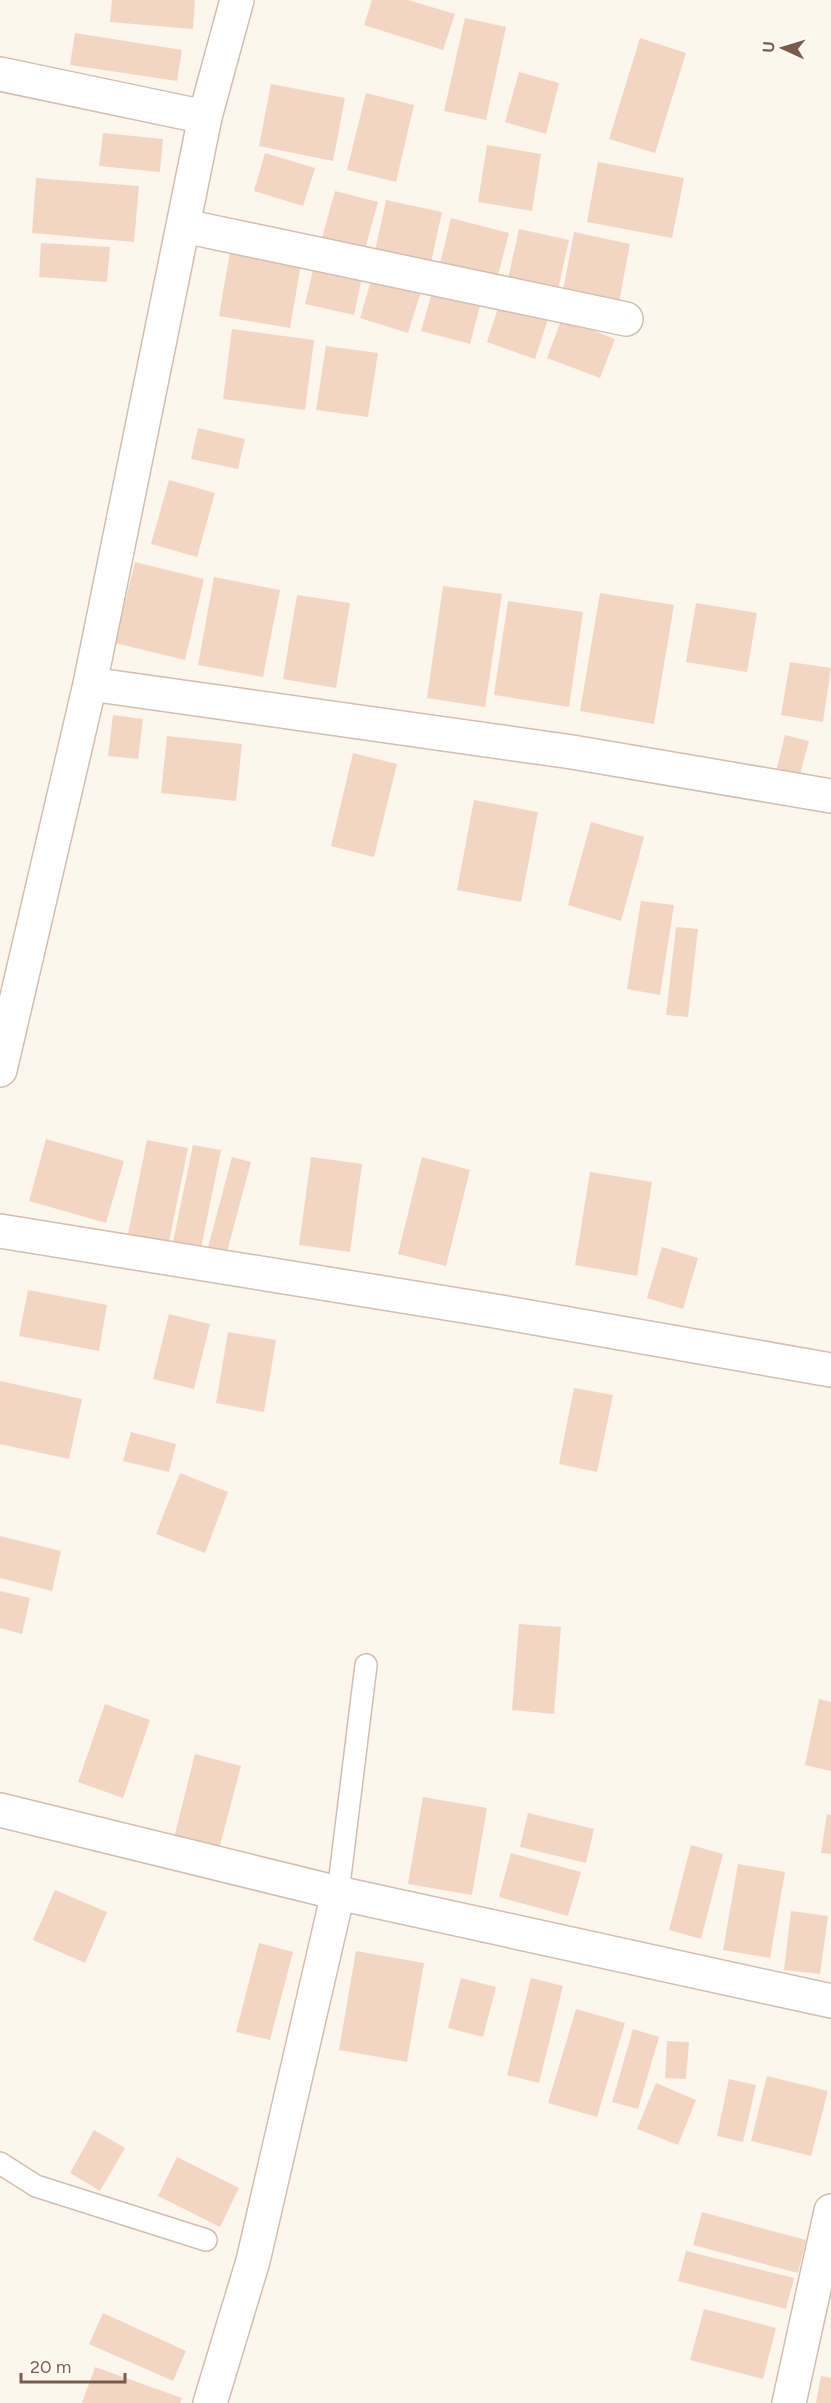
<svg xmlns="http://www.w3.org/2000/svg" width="831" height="2403" viewBox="0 0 831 2403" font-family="Figtree,sans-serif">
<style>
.building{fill:#f3d5c3}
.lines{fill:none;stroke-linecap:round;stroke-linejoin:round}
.service-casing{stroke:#d1beb0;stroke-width:24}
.minor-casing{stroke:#d1beb0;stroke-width:36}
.service{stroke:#fff;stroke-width:21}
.minor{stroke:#fff;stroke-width:33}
</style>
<rect width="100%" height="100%" fill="#fdf6ec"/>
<!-- building -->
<path class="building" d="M112,0h83l-2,29 -83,-7z
M372,0h36l47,14 -12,36 -79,-25z
M465,18l41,9 -20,93 -42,-9z
M75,33l107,17 -5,31 -107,-16z
M640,38l46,15 -31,100 -46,-14z
M519,72l40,11 -13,51 -41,-12z
M271,84l74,14 -12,63 -74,-15z
M366,93l48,12 -18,77 -49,-12z
M103,133l60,6 -3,33 -61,-6z
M487,145l54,9 -9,57 -54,-9z
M265,153l50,15 -12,38 -49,-15z
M598,162l86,16 -12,60 -85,-16z
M36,178l103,8 -5,56 -102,-9z
M335,191l43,11 -14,51 -43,-12z
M386,200l56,12 -12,55 -56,-11z
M451,218l58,15 -13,50 -57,-15z
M519,229l50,11 -13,59 -50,-11z
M574,232l56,12 -11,58 -56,-11z
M41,243l69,4 -3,35 -68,-5z
M230,252l71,12 -11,64 -71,-12z
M315,261l48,11 -9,43 -49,-11z
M372,277l49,15 -13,41 -48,-15z
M432,292l48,14 -10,38 -49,-13z
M500,302l48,17 -13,40 -48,-17z
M562,318l53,21 -15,39 -53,-20z
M232,329l82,11 -9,70 -82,-11z
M326,346l52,7 -10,64 -52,-7z
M198,428l47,11 -7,30 -47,-10z
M169,480l46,13 -18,64 -46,-13z
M135,562l69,17 -19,81 -70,-17z
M214,577l66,13 -17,87 -65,-12z
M443,586l59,8 -17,113 -58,-9z
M600,593l74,12 -20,119 -74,-13z
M297,595l53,8 -14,85 -53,-9z
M508,601l75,11 -14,95 -75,-12z
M696,603l61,10 -10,59 -61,-10z
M790,662l41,6 -8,54 -42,-7z
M113,715l30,4 -5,40 -30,-3z
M785,735l24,6 -12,44 -23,-6z
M167,736l75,8 -6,57 -75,-8z
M353,753l44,11 -23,93 -43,-11z
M474,800l64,12 -17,90 -64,-12z
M591,822l53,15 -23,84 -53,-16z
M641,901l33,4 -14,90 -33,-6z
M676,927l22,2 -10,88 -22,-2z
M46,1139l78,22 -18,62 -77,-22z
M147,1140l41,8 -19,94 -41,-8z
M193,1145l28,5 -21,103 -28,-6z
M232,1157l19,5 -26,97 -19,-4z
M311,1157l51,7 -12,88 -51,-7z
M422,1157l48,13 -24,96 -48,-12z
M590,1172l62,10 -15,94 -62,-11z
M662,1247l36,11 -15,51 -36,-11z
M28,1290l79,15 -8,46 -80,-15z
M169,1314l41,10 -16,65 -41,-10z
M228,1332l48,8 -12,72 -48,-9z
M0,1381l82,18 -13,60 -69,-15z
M574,1388l39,7 -16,77 -38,-8z
M131,1432l45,12 -7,28 -46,-11z
M180,1473l48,19 -23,61 -49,-19z
M0,1536l61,15 -9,40 -52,-13z
M0,1591l30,7 -8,36 -22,-6z
M519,1624l42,3 -7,87 -42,-4z
M819,1699l12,3v69l-26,-6z
M105,1704l45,16 -27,78 -45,-16z
M195,1754l46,12 -22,83 -45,-11z
M423,1797l64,11 -15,87 -64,-11z
M528,1813l66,16 -8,34 -66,-16z
M827,1814l4,1v39l-10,-1z
M691,1845l32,9 -22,85 -32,-9z
M511,1853l70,19 -13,44 -69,-19z
M738,1864l47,8 -15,86 -47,-8z
M55,1890l52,22 -22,51 -52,-23z
M791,1911l37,5 -8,58 -36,-4z
M259,1943l34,9 -23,88 -34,-8z
M356,1951l68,12 -17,99 -68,-12z
M461,1978l35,9 -13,50 -35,-9z
M531,1978l32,8 -24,97 -32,-8z
M576,2009l49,14 -28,94 -49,-14z
M633,2029l26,8 -21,72 -26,-7z
M667,2041l22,1 -3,37 -21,-1z
M767,2076l61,15 -17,65 -60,-15z
M729,2079l27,6 -13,57 -26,-6z
M656,2083l40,17 -18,45 -41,-16z
M94,2130l31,18 -25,43 -30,-18z
M177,2157l62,31 -19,39 -62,-31z
M702,2212l104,28 -8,33 -105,-28z
M686,2251l108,27 -8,31 -108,-28z
M704,2309l72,19 -13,51 -73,-19z
M103,2313l83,38 -13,30 -84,-37z
M95,2367l87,31 -2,5h-98z
M821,2376l10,2v25h-15z"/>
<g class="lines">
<!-- service casing -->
<g class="service-casing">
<path id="service" d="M338,1893l28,-228
M0,2163l36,23 170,54"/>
</g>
<!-- minor casing -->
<g class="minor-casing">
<path id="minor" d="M0,74l205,43
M184,226l442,93
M90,684l482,68 259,44
M0,1070l90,-386 115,-567 32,-117
M0,1231l495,80 336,59
M0,1810l338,83 493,108
M210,2403l43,-142 85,-368
M789,2403l42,-192"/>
</g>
<!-- service -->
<use href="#service" class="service"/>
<!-- minor -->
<use href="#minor" class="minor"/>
</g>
<!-- north arrow -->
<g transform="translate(783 48) rotate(274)" stroke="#fffaf3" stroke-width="4.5" paint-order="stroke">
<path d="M0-4.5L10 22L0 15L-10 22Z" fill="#7a5c4d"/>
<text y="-9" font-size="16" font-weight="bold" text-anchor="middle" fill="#7a5c4d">U</text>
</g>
<!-- scale -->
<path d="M21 2373v9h104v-9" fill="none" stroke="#7a5c4d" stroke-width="3"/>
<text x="30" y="2373" font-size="18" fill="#7a5c4d" stroke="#fffaf3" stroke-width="4.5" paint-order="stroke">20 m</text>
</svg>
